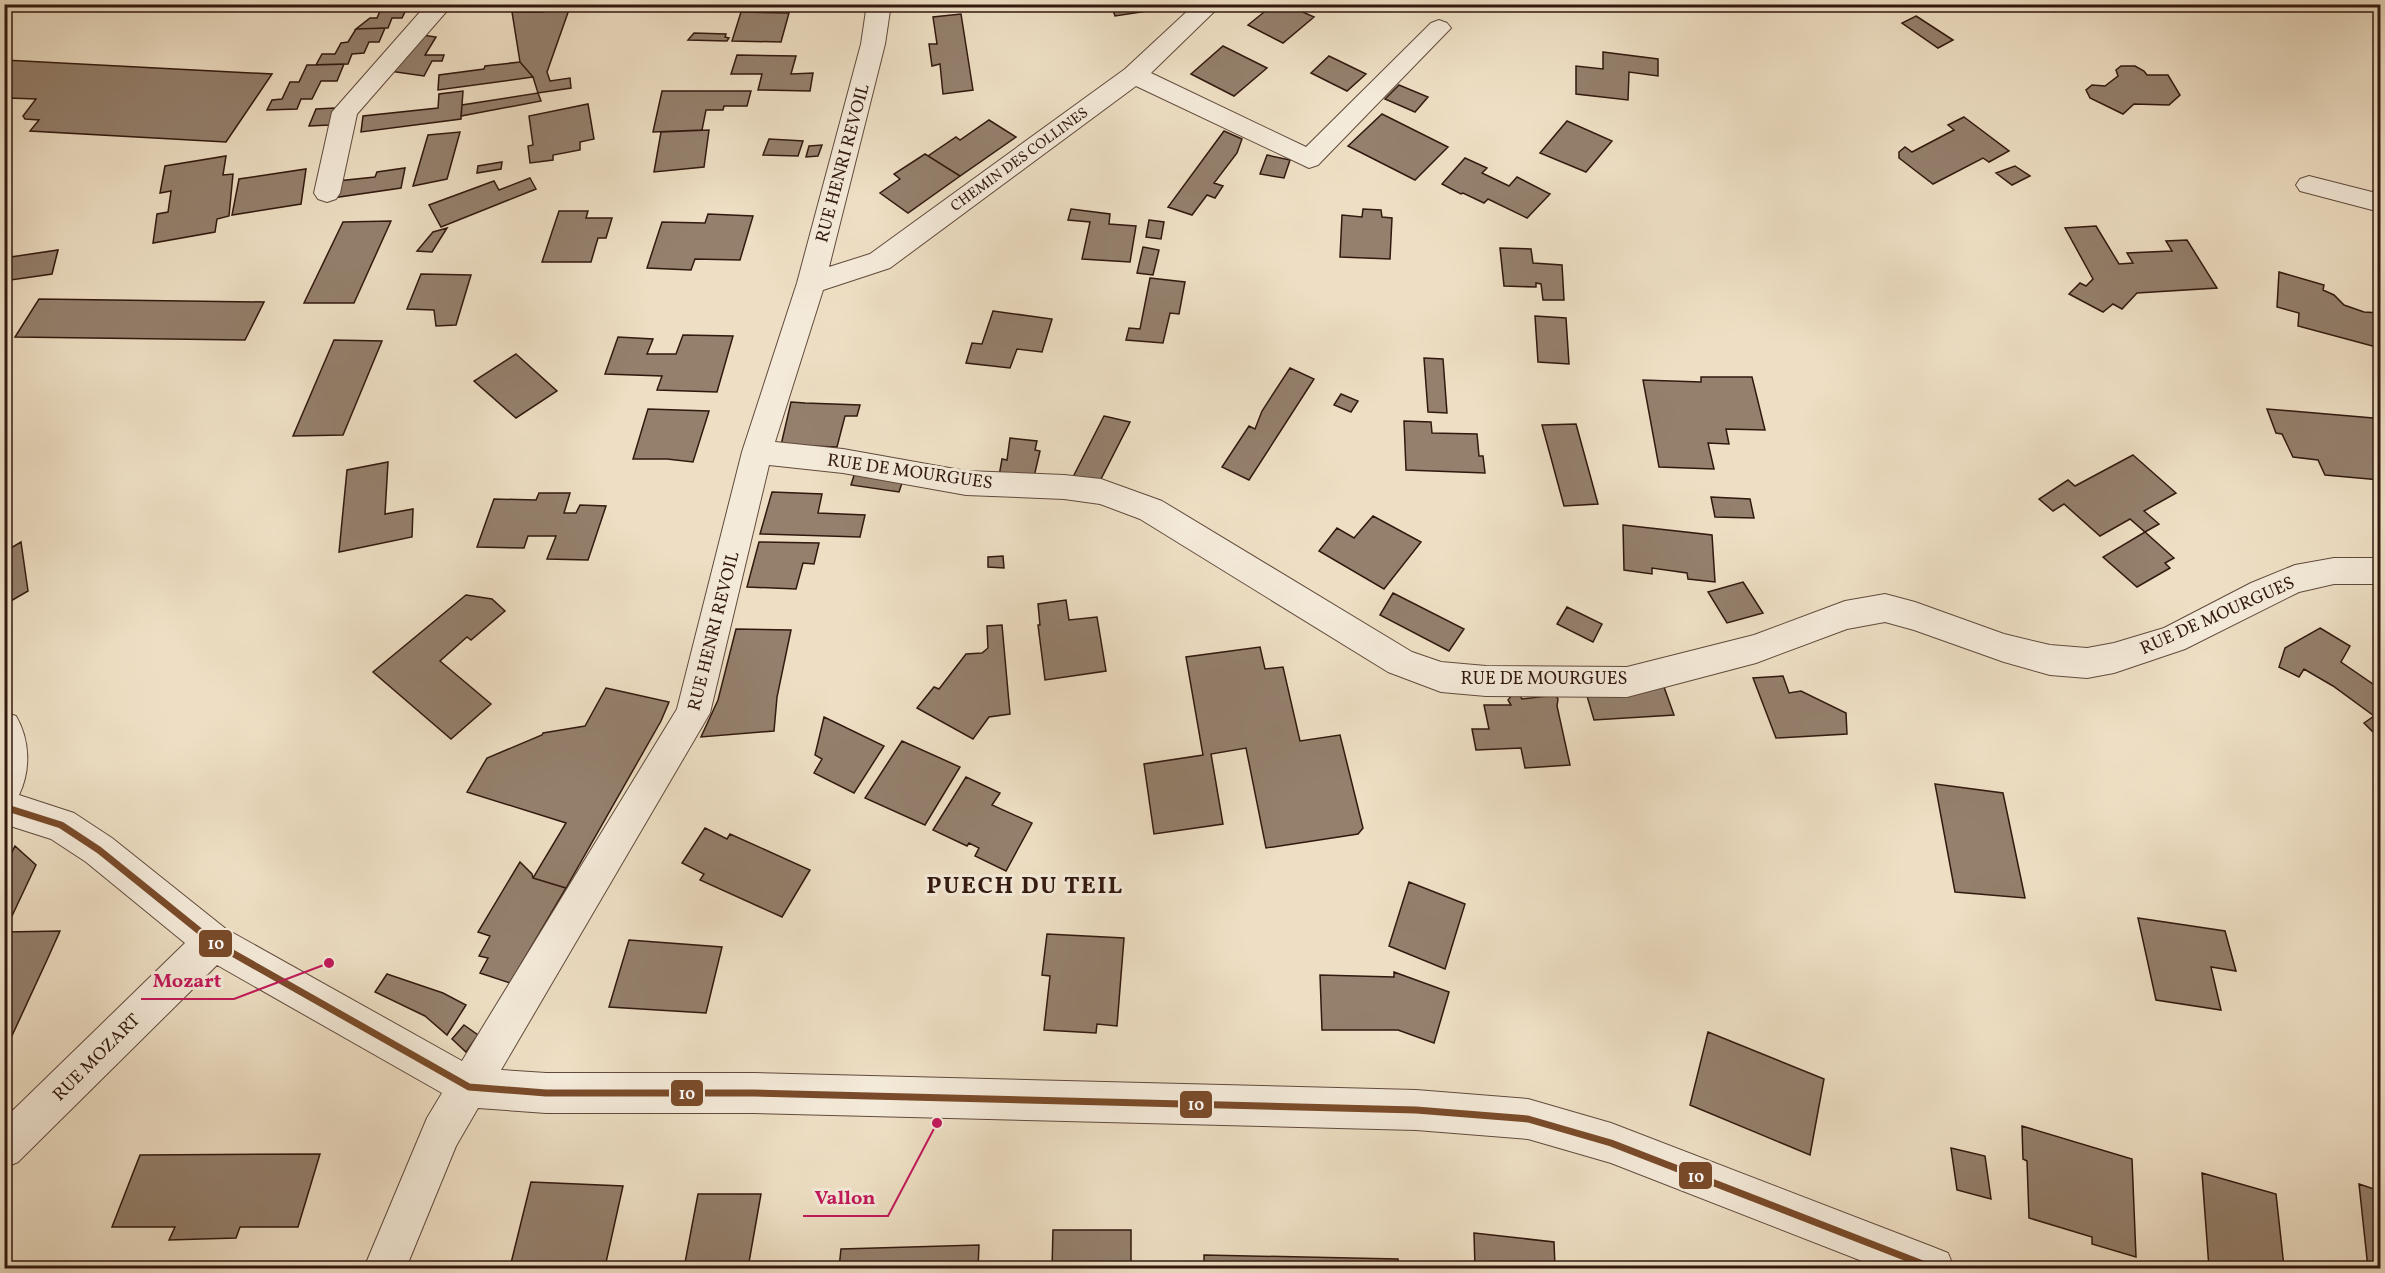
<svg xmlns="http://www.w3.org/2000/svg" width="2385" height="1273" viewBox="0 0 2385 1273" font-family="Vollkorn,serif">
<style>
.building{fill:#94806d;stroke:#32190f;stroke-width:1.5}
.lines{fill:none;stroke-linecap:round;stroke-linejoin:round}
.minor-casing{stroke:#614a3c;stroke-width:2}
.minor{fill:#f4ead9;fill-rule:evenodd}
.bus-1-casing{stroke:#f4ead9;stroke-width:11}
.bus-1{stroke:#7a4b2a;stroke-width:7}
.labels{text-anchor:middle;stroke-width:6;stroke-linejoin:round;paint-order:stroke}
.far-street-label{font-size:15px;fill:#32190f;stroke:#f4ead9}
.street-label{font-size:18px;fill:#32190f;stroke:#f4ead9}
.district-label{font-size:24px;font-weight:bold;letter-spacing:1.5px;fill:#32190f;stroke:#f4ead9}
.leader{fill:none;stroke:#c2185b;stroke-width:2}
.callout-dot{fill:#c2185b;stroke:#f4ead9;stroke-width:2}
.callout-label{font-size:20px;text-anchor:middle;font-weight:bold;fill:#c2185b;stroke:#f4ead9;stroke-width:6;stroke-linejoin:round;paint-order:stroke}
.line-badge{stroke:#f4ead9;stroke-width:2}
.badge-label{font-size:16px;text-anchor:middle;font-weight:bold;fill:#fff}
</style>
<rect width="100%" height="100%" fill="#eedfc4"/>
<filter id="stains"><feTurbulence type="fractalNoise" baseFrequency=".00333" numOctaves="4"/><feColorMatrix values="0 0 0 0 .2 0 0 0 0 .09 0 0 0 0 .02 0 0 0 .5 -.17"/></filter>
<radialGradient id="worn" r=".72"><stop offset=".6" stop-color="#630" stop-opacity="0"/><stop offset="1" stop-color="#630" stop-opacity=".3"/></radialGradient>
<!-- building -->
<path class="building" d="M383,4h31l-2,4h-5l-5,10h-10l-4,10 -32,1 14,-11h7z
M547,4h24l-24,68 3,9 20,-3 1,10 -33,5 -5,-16 -13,-15 -8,-50h31z
M1111,4h49l2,5 -47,7z
M1274,4l16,7 4,-3 20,9 -31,26 -35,-18z
M741,12l48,1 -8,29 -49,-1z
M961,14l12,76 -30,4 -3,-30 -8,2 -3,-22h8l-4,-27z
M1916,16l37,24 -15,8 -36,-25z
M385,28l-6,14h-10l-5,11 -12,1 -4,10 -32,1 6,-11h13l6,-11 7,-1 8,-13z
M694,33l32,1 -1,3 4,1 -2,3 -39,-1z
M422,35l14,2 -11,18h19l-2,6h-10l-8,15 -35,-5z
M1223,46l44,22 -33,28 -43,-22z
M1603,52l55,7v17l-29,-4 -1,28 -52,-6v-28l27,3z
M737,55l59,1 -5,18 22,-1 -3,18 -52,-1 4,-16h-31z
M1329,56l37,18 -19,17 -36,-18z
M4,60l268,14 -46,68 -196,-11 9,-11 -14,-1 -2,-3 13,-17 -27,-1 -5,5z
M520,62l13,15 -95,13 1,-15 45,-6 1,-3z
M344,64l-7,17h-16l-9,18h-11l-4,10 -30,1 5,-10 10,-1 8,-17h9l8,-17z
M2121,66h14l9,5 3,4h21l12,20 -11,10 -35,-1 -11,10 -33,-16 -4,-8 6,-5 13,1 13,-10 -2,-6z
M1399,85l29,12 -13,15 -30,-13z
M463,91l-2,28 -100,13 2,-16 75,-8 1,-14z
M662,91h89l-4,15h-23l-1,4h-17l-4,20 -49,2z
M538,93l3,8 -80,15 1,-11z
M588,104l6,35 -14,3v8l-27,5v5l-23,3 -2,-17 5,-1 -4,-29z
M334,108l-4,17 -21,1 7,-17z
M1382,114l66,33 -33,33 -67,-34z
M1964,117l45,34 -20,11 -6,-4 -50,26 -34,-26v-6l6,-5 7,5 42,-22 -6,-5z
M989,120l27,17 -56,39 -32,-20 28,-19 4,3z
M1567,121l45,20 -26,31 -46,-19z
M709,130l-5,37 -50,5 7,-40z
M1224,131l18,8 -5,14 -23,30 9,3 -8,12 -8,-3 -15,20 -24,-8z
M460,132l-13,47 -34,7 15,-51z
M769,139l18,1 16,1 -5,15 -35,-1z
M822,145l-4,11 -12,1 3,-11z
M925,154l35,22 -52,37 -28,-20 20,-14 -6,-5z
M1267,155l23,5 -6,18 -24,-4z
M226,156l-3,19 10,-1 -4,42 -12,3 -2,13 -62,11 4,-29 11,-2 3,-21 -11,2 5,-27z
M1465,158l22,10 -5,5 27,13 8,-9 33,17 -23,24 -39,-19 -4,4 -21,-10 -2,1 -19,-10z
M502,162l-1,7 -24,4 1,-7z
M2015,166l15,10 -18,9 -16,-12z
M405,168l-4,20 -69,10 5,-17 38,-4 2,-5z
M306,169l-5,35 -69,11 7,-36z
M530,178l6,11 -95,38 -12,-22 65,-24 5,9z
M1071,209l39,5 -1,10 27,2 -6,36 -48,-3 8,-37 -22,-2z
M1363,209l18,1 1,7 10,1 -2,41 -50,-2 2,-42 20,2z
M559,211h29l-2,7h26l-6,20h-8l-7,24h-49z
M708,214l45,2 -13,44 -45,-1 -4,11 -44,-2 15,-46 43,1z
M1149,220l15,2 -3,17 -15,-2z
M391,221l-37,82h-50l39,-81z
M2096,226l23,38 14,-1 -6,-10 45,-2 -6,-10 21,-1 30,48 -80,5 -15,16 -9,-5 -10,8 -34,-18 11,-11 6,3 7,-7 -28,-51z
M447,228l-15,24 -15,-1 16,-19z
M1143,247l16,3 -6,25 -16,-2z
M1500,248l31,1 2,14 29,2 2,35h-21l-2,-16 -5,-1v4l-32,-1z
M58,250l-6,24 -48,7v-23z
M2279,272l45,13 -1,5 11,5 10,10 20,7 16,1v35l-82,-22 1,-13 -22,-6z
M421,274l50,1 -15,50 -20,1 -2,-16 -27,-1z
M1150,278l35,4 -6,32 -9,-1 -7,30 -37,-3 3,-12 11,1z
M39,299l225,3 -19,38 -230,-3z
M993,311l59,8 -10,33 -25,-3 -7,19 -44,-5 6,-20 10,1z
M1535,316l31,2 3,46 -31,-2z
M683,335l50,1 -16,56 -60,-2 5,-14 -57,-2 13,-37 35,2 -6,15h29z
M334,340l48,1 -39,94 -50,1z
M516,354l41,37 -41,27 -42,-37z
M1424,358l19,1 4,54 -19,-1z
M1290,368l24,11 -65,101 -27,-13 27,-41 6,3 7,-18z
M1701,377h51l13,53 -39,-1 3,15 -21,-1 6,26 -55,-2 -16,-87 58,2z
M1341,394l17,7 -7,11 -17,-7z
M791,402l14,1 55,2 -3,11h-12l-8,31 -56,-2z
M648,409l61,2 -16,51 -26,-3h-34z
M2267,409l106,9 7,16v46l-55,-5 -7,-15 -25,-3 -11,-23 -6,-1z
M1104,416l26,6 -29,57h-29z
M1404,421l27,1 1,11 45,1 2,22h4l2,17 -79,-3z
M1576,424l22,80 -34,2 -22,-81z
M1010,438l27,3 -2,9 5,1 -6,26 -35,-1 3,-17 5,1z
M2133,455l43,38 -32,18 15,13 -14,8 -15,-13 -30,17 -36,-32 -11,7 -14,-12 29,-19 7,6z
M388,462l-3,52 28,-5 -1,28 -73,15 8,-82z
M856,469l48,8 -5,15 -48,-7z
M772,492l50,2 -4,19 47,2 -5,22 -100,-3z
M539,493h31l-6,20h12l4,-8 26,1 -18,54 -41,-1 9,-23h-28l-4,12 -47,-1 17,-48 42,1z
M1711,497l39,2 4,19 -39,-1z
M1373,516l48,26 -37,47 -65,-38 18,-23 17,10z
M1623,525l89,10 3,47 -27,-3 -1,-6 -35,-5v6l-28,-4z
M2145,532l29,26 -9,5 5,5 -33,19 -34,-30z
M21,542l7,49 -24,14v-53z
M759,542l60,1 -5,21 -11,-1 -7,26 -49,-2z
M1003,556l1,12 -16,-1v-10z
M1743,582l20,31 -36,10 -19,-31z
M1393,593l71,36 -15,22 -69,-36z
M466,595l26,4 13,12 -34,29 -4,-3 -27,24 51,43 -40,35 -78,-67z
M1066,600l3,20 28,-3 9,54 -61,9 -7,-55h2l-2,-21z
M1567,607l35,17 -9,18 -36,-18z
M1002,625l8,89 -21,3 -16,22 -56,-31 17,-21 5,2 27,-35 16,-1 6,-5 -1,-22z
M2320,628l30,18 -9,16 39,27v50l-16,-16 10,-7 -41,-30 -29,-17 -5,8 -20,-10 6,-19z
M736,629l55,1 -14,67 -3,34 -73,6 17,-37z
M1260,647l5,22 18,-2 17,74 40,-6 23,93 -5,6 -92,14 -20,-100 -35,6 12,70 -69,10 -10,-70 59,-9 -17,-98z
M1783,676l6,17 12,-2 45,22 1,21 -71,4 -23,-60z
M1664,687l10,28 -80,5 -7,-24z
M606,688l63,14 -8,19 -95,167 -33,-10 33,-55 -99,-31 20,-34 55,-23 1,-2 42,-7z
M1512,695l8,1 2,3 26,-3h8l2,3 -1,7 13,59 -45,3 -4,-20 -45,2 -4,-21h17l-5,-24h27l-3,-5z
M824,717l60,29 -30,47 -40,-20 8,-14 -7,-4z
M902,741l58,26 -35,58 -60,-27z
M966,777l34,16 -8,12 40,18 -26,48 -31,-15 4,-8 -10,-5 -2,3 -34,-16z
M1935,784l68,9 22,105 -70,-6z
M705,828l22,11 3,-5 80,36 -28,47 -82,-37 4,-6 -22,-11z
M15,846l21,19 -32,68v-65z
M520,862l12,12 1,4 33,10 -56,95 -30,-10 8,-15 -9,-2 11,-20 -12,-4z
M1409,882l56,22 -20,65 -56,-23z
M2138,918l87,13 11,40 -25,-4 10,43 -65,-10z
M60,931l-13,29 -43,93v-117l2,-4z
M1047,934l77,4 -7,88 -20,-2 -1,9 -52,-3 6,-54 -8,-1z
M629,940l93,7 -16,66 -97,-6z
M1394,972l55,20 -15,51 -36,-13h-76l-2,-55 74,2z
M387,974l56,19 23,12 -19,30 -22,-19 -50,-24z
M464,1025l14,10 -12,17 -14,-13z
M1708,1032l116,47 -14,76 -120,-50z
M2022,1126l110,33 4,98 -44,-13v-7l-63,-19 -2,-57 -4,-2z
M1951,1148l34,8 6,43 -34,-9z
M320,1154l-22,73h-58l-4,11 -67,2 6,-13h-63l28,-72z
M2202,1173l74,21 8,73 -13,-3v4h-62z
M531,1182l92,4 -18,81 -94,-4z
M2359,1184l21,7v77h-12z
M698,1194h63l-13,74h-64z
M1053,1230h78v38h-79z
M1474,1233l80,9 1,26h-80z
M979,1245l-1,23h-139l2,-19z
M1204,1255l194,4v9h-194z"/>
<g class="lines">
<!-- minor casing -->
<g class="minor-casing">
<path id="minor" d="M427,4h26l-96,110 -17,79 -4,6 -9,3 -9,-3 -4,-6 18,-81z
M867,4h24l-6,40 -56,223 41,-13 255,-185 70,-65h27l-71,69 155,74 125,-124 8,-3 8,3 4,5 -133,137 -9,3 -173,-82 -246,182 -67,22 -48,152 68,7 123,22 98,4 37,4 61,22 250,151 29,10 45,4 141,1 127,-32 91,-34 40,-7 30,8 89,32 46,11 37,3 27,-5 50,-15 87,-45 44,-18 39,-7h46v26h-46l-35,8 -114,57 -71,24 -27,5 -37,-3 -46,-13 -90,-32 -29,-8 -38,7 -91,34 -129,34 -141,-1 -45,-4 -53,-20 -248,-153 -40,-15 -36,-5 -98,-4 -123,-22 -74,-8 -59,248 -209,357 45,3h208l662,17 112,9 83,24 322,124 15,6 6,15h-74l-269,-105 -83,-24 -112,-9 -662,-17h-208l-68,-5 -22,38 -50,122h-42l63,-150 15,-25 -225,-128 -199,197 -14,6v-49l181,-176 -99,-81 -35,-23 -47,-15v-112l12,4c14,24 15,54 3,79l55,18 38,25 114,91 236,132 215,-352 65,-257 55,-169 64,-239z
M2309,176l71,18v18l-80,-21 -4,-6 4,-6z"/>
</g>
<!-- minor -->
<use href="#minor" class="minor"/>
<!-- bus-1 casing -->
<g class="bus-1-casing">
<path id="bus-1" d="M4,807l57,18 38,25 114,92 256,145 77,6h208l662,17 112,9 83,24 322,125"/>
</g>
<!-- bus-1 -->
<use href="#bus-1" class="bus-1"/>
</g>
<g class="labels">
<!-- far-street labels -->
<g class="far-street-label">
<text transform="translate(1019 159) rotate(-36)" y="5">CHEMIN DES COLLINES</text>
</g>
<!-- street labels -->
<g class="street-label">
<text transform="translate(842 163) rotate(-75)" y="6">RUE HENRI REVOIL</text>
<text transform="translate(910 471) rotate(8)" y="6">RUE DE MOURGUES</text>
<text transform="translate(2217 615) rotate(-24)" y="6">RUE DE MOURGUES</text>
<text transform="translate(713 631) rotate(-76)" y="6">RUE HENRI REVOIL</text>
<text x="1544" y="684">RUE DE MOURGUES</text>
<text transform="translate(96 1057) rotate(-45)" y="6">RUE MOZART</text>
</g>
<!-- district labels -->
<g class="district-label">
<text x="1025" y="893">PUECH DU TEIL</text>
</g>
</g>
<!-- callouts -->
<path class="leader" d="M329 963L234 999H141M937 1123L888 1216H803"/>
<g class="callout-dot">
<circle cx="329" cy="963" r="6"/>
<circle cx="937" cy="1123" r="6"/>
</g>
<g class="callout-label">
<text x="187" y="987">Mozart</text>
<text x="845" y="1204">Vallon</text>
</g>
<g class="line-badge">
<rect x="198" y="929" width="35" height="29" rx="6" fill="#7a4b2a"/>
<rect x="670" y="1079" width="34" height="28" rx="6" fill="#7a4b2a"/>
<rect x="1179" y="1090" width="34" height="29" rx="6" fill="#7a4b2a"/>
<rect x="1678" y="1161" width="35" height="29" rx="6" fill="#7a4b2a"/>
</g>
<g class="badge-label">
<text x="216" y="949">10</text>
<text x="687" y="1099">10</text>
<text x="1196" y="1110">10</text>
<text x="1696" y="1182">10</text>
</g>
<!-- margin -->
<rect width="2385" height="1273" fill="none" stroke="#eedfc4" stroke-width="24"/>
<rect x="6" y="6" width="2373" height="1261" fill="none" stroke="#32190f" stroke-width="3"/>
<rect x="12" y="12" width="2361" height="1249" fill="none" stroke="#32190f" stroke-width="1.5"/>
<rect width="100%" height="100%" filter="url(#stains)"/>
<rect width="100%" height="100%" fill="url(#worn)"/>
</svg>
